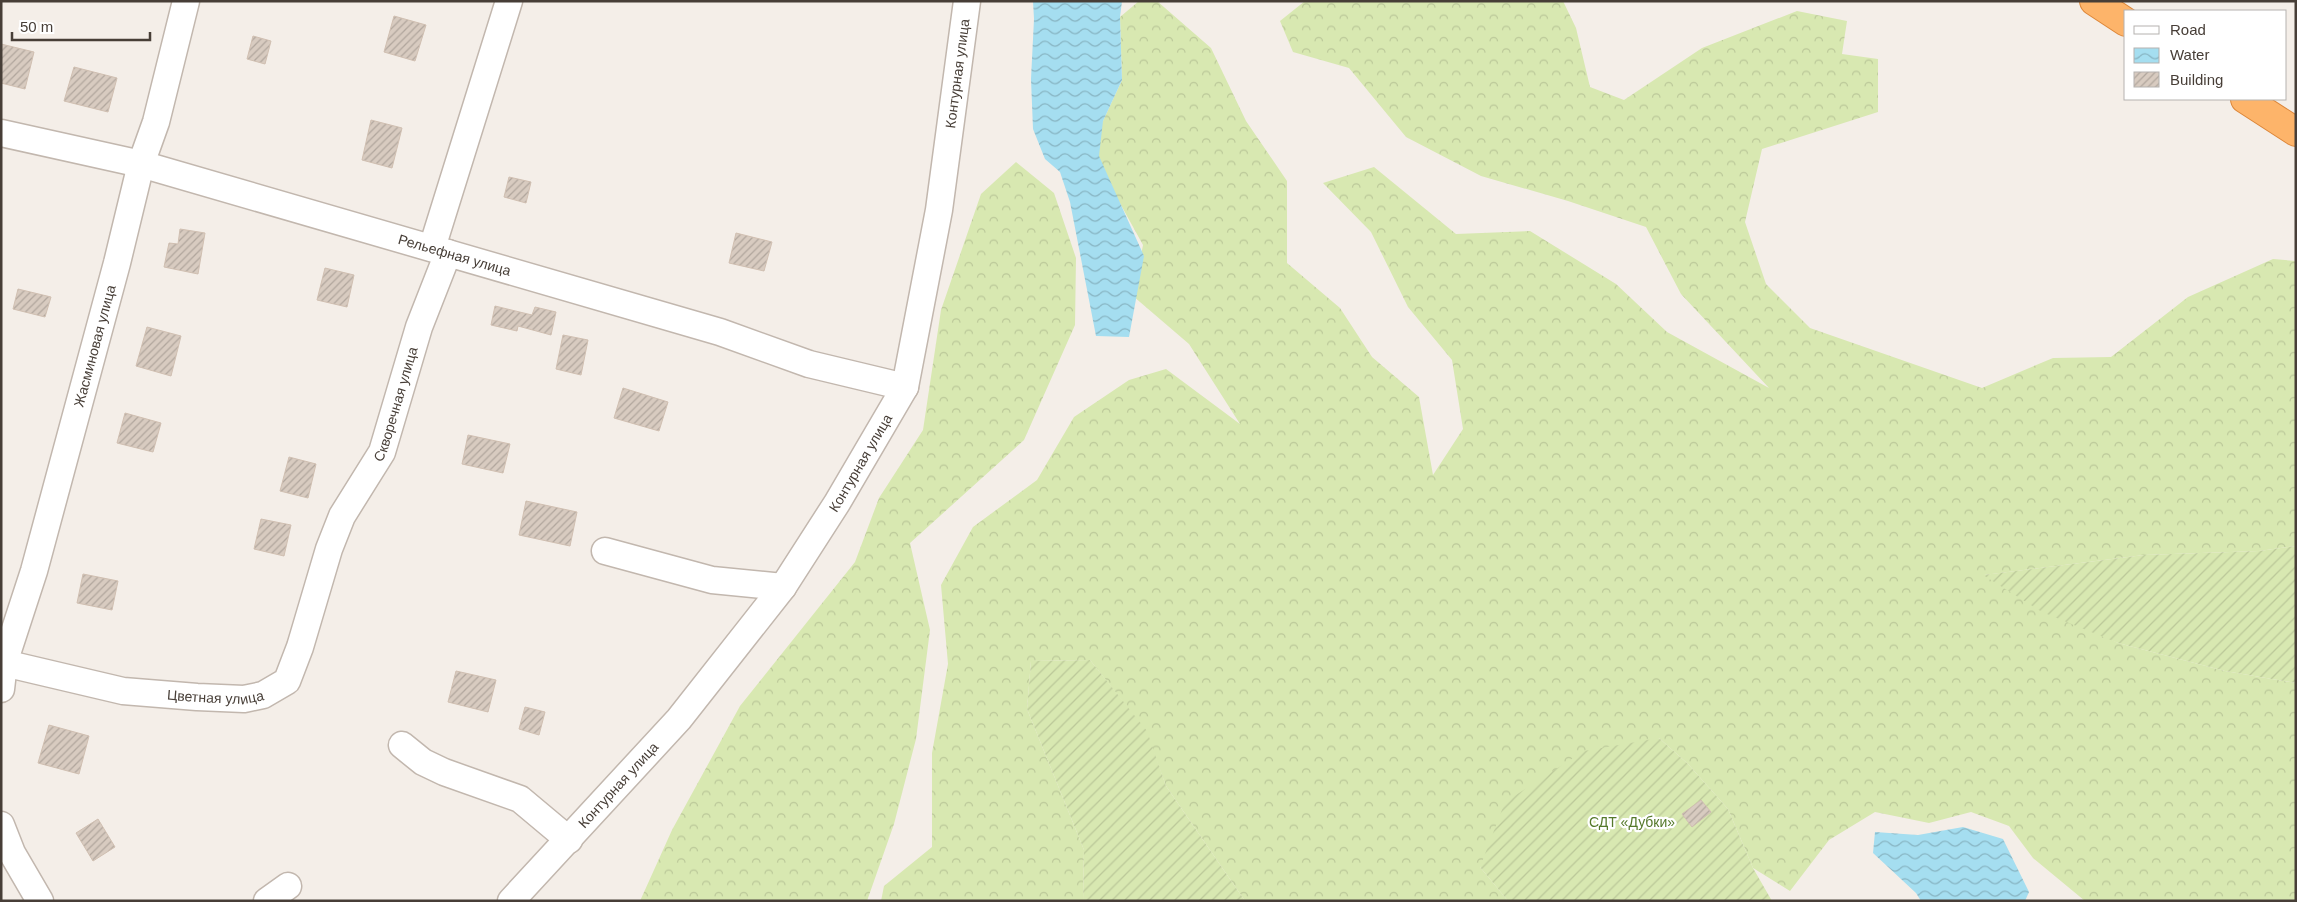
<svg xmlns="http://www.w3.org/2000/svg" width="2297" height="902" viewBox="0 0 2297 902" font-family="Arial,sans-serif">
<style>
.forest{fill:url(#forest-crowns)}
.garden{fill:url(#garden-furrows)}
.water{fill:url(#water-waves)}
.building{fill:url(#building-hatch);stroke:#d0bfb1}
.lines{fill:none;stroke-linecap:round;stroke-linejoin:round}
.minor-casing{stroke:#c2b7ae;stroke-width:29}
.highway-casing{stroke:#dc8639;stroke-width:30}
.minor{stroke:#fff;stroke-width:26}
.highway{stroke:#fdb46a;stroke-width:28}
.labels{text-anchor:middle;stroke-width:4.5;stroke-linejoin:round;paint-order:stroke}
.street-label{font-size:14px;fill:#473e37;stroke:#fff}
.park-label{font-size:14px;fill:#55792a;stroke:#fff}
</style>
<defs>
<pattern id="forest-crowns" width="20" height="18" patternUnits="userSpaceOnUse" patternTransform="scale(1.25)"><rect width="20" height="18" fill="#d8e8b1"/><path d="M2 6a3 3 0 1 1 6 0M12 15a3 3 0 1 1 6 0" fill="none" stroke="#bbc899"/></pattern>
<pattern id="garden-furrows" width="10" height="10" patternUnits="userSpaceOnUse" patternTransform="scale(1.25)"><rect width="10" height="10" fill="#d8e8b1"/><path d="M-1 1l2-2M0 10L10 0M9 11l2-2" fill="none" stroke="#bbc899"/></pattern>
<pattern id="water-waves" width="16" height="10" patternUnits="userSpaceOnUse" patternTransform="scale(1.25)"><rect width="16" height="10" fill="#a5def0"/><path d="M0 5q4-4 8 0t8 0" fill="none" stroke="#88b5c3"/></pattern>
<pattern id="building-hatch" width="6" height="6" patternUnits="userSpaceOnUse" patternTransform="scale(1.25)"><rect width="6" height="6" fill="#d8cbc0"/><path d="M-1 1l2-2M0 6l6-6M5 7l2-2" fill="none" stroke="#b1a69d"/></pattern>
</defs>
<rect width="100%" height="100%" fill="#f4eee8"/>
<!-- forest -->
<path class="forest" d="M1139,1h18l54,47 35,73 41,60v82l53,45 32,49 47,40 14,78 30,-46 -11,-69 -44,-53 -37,-75 -48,-49 51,-16 82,67 74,-3 86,53 51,48 102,56 -88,-94 -35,-67 -78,-26 -87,-25 -75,-39 -57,-69 -56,-16 -13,-31 25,-20h258l13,27 14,59 34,13 78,-52 95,-37 50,10 -5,33 36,5v53l-116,37 -17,73 21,62 44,44 172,60 71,-30 58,-1 77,-60 85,-38 23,2v285l-37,5 -115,4 -160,20 134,68 107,28 71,12v218h-211l-52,-43 -24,-32 -38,-14 -42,11 -54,-11 -46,28 -39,51 -37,-23 -25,-59 -40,-45 -29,-26 -179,129 28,34h-263l-79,-115 -20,-55 -56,-71 -59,1 -4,48 57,141 -1,51h-202l3,-15 48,-39v-94l16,-89 -7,-79 32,-58 64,-47 37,-63 55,-37 37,-11 74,55 -51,-80 -56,-48 10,-51 -53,-96 32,-69 -2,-63z
M1016,162l38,31 22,65 -1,67 -51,115 -114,103 20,87 -14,109 -22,85 -27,77h-227l32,-71 68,-124 115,-144 24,-64 44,-68 18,-120 40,-116z"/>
<!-- garden -->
<path class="garden" d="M2296,546v137l-71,-12 -107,-28 -76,-31 -59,-37 161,-20 115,-4z
M1090,660l57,71 19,55 79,115h-162l1,-51 -57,-141 4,-48z
M1659,738l29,26 40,45 25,59 19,33h-264l-28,-34 25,-65 79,-51z"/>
<!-- water -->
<path class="water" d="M1033,1h89l-2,16 2,63 -19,41 -4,35 45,100 -15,81 -33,-1 -26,-134 -10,-30 -15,-13 -12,-30 -2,-50 3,-60z
M1963,827l40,12 26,53 -4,9h-104l-5,-8 -43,-40 2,-21 43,3z"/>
<!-- building -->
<path class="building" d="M394,16l32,9 -11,36 -31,-9z
M253,36l18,5 -6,23 -18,-5z
M1,44l33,8 -9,37 -24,-6z
M74,67l43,11 -9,34 -44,-11z
M371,120l31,8 -10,40 -30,-8z
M509,177l22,5 -5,21 -22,-6z
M180,229l25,4 -7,41 -34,-7 5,-24 9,1z
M736,233l36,9 -8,29 -35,-8z
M325,268l29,7 -7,32 -30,-7z
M18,289l33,8 -6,20 -32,-8z
M495,306l37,9 3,-8 21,5 -5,23 -33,-9 -1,5 -26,-6z
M147,327l34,9 -10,40 -35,-10z
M563,335l25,5 -7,35 -25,-6z
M623,388l45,14 -9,29 -45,-13z
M125,413l36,10 -8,29 -36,-9z
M468,435l42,9 -7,29 -41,-9z
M289,457l27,7 -8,34 -28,-7z
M526,501l51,11 -7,34 -51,-11z
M261,519l30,6 -7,31 -30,-7z
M83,574l35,7 -6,29 -35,-7z
M456,671l40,9 -8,32 -40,-10z
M525,707l20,5 -6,23 -20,-6z
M49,725l40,11 -10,38 -41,-11z
M1701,800l10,12 -19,15 -10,-13z
M98,819l17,28 -22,14 -17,-28z"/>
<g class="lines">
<!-- minor casing -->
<g class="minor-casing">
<g id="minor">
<path id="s1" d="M1,133l140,31 579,168 89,32 96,23"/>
<path d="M432,248l77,-247"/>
<path d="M605,551l107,29 71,7"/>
<path id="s2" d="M4,663l119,28 74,6 47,2 19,-4 24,-14 13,-34 29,-98 13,-33 40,-64 37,-125 29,-74"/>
<path id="s3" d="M1,689l3,-26 30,-92 83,-308 24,-99 15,-42 30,-121"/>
<path d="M402,745l21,17 21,10 76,27 49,41"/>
<path d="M1,825l11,28 28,48"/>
<path d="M267,901l21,-15"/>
<path id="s4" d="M511,901l168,-182 104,-132 54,-84 68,-116 34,-177 28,-209"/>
</g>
</g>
<!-- highway casing -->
<g class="highway-casing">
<path id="highway" d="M2094,1l32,21
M2245,99l51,33"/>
</g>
<!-- minor -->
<use href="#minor" class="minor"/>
<!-- highway -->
<use href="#highway" class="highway"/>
</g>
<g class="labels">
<!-- street labels -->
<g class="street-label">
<text dy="5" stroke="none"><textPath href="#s4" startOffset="968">Контурная улица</textPath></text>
<text dy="5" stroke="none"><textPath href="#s1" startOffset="470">Рельефная улица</textPath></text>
<text dy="5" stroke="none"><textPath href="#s3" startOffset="356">Жасминовая улица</textPath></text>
<text dy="5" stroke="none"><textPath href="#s2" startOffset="590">Скворечная улица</textPath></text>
<text dy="5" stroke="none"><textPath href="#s4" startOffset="562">Контурная улица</textPath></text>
<text dy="5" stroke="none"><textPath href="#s2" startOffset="215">Цветная улица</textPath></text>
<text dy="5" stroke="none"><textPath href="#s4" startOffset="158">Контурная улица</textPath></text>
</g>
<!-- park labels -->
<g class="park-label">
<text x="1632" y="827">СДТ «Дубки»</text>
</g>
</g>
<!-- border -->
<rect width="2297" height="902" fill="none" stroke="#473e37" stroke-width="5"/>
<!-- legend -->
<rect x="2124" y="10" width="162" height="90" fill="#ffffff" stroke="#b5b2af"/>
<rect x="2134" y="26" width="25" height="8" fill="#ffffff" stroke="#b5b2af"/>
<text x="2170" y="35" font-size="15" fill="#473e37">Road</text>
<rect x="2134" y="48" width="25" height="15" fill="url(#water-waves)" stroke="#b5b2af"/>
<text x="2170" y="60" font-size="15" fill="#473e37">Water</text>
<rect x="2134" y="72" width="25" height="15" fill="url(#building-hatch)" stroke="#b5b2af"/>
<text x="2170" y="85" font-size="15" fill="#473e37">Building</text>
<!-- scale -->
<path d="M12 32v8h138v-8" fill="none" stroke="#473e37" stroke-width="2.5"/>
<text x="20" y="32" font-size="15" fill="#473e37" stroke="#ffffff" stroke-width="4" paint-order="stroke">50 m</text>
</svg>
